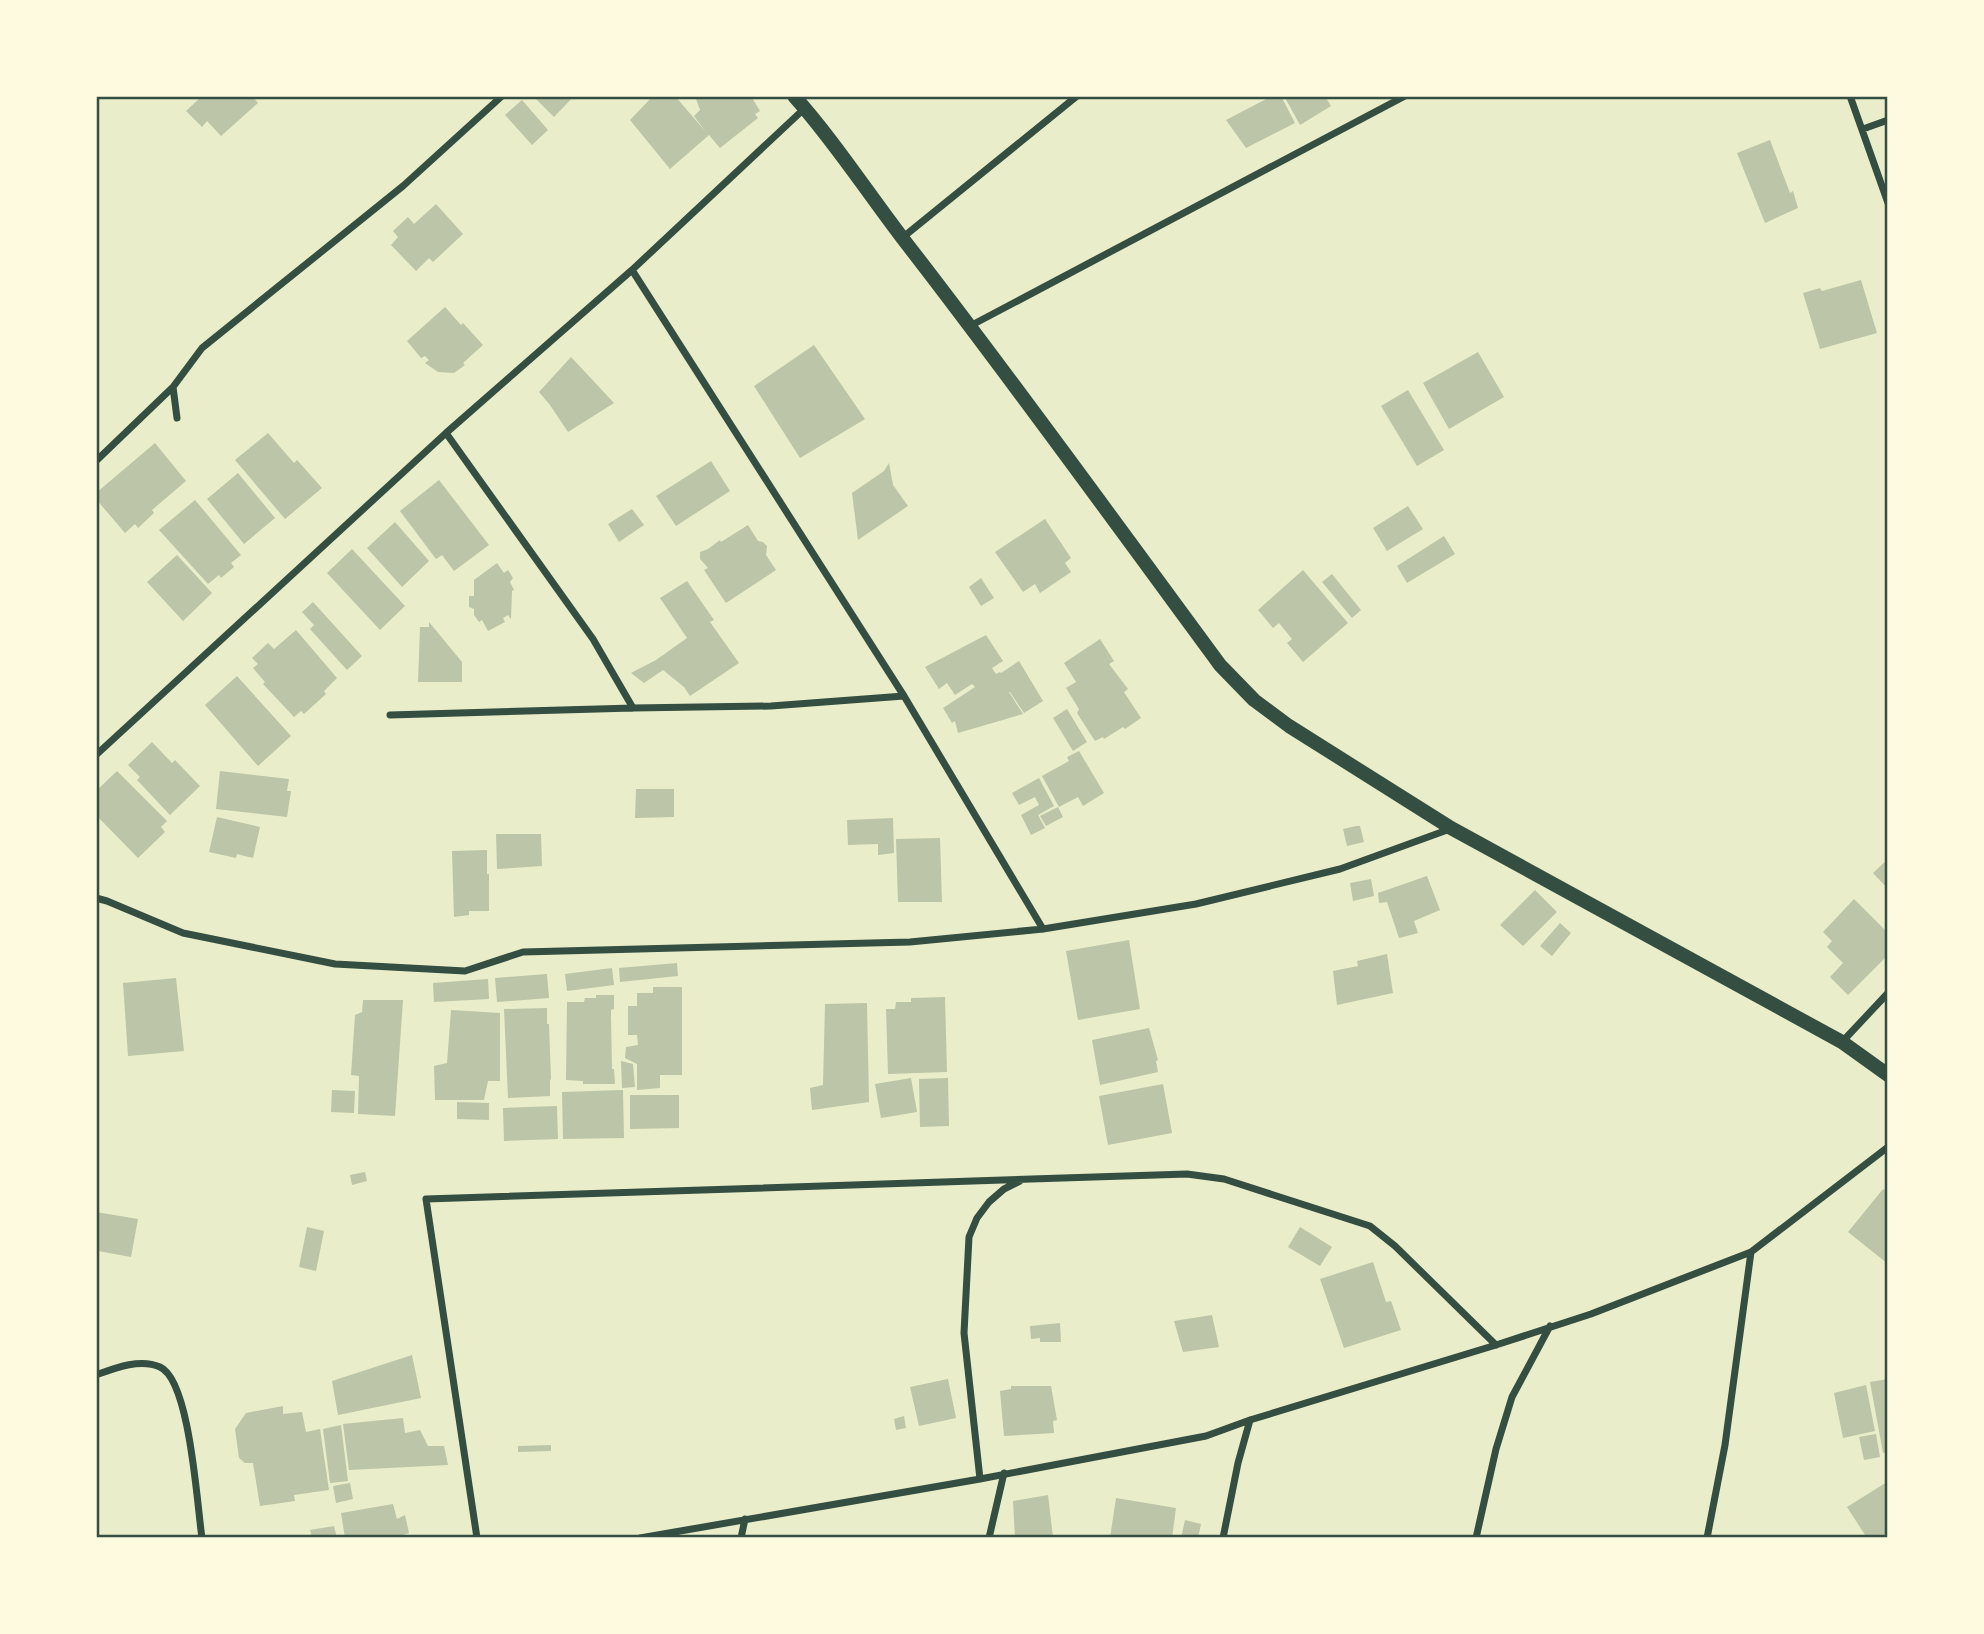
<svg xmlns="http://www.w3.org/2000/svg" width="1984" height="1634" viewBox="0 0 1984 1634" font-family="'Exo 2',sans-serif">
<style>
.building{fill:#bcc5a7}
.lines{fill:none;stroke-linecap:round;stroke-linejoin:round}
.minor{stroke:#344e41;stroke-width:7}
.secondary{stroke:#344e41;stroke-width:14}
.neatline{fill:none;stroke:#344e41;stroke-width:2.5}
</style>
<rect width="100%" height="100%" fill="#e9edc9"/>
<!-- building -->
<path class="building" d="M202,96h50l6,7 -37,33 -14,-15 -5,6 -16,-16z
M533,96h41l-20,21z
M653,96h22l30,35 -11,-15 6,-6 -5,-14h56l9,15 -5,3 3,4 -38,30 -11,-13 -39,34 -40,-49z
M1272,96h9l14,27 -49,25 -20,-28z
M1284,96h41l6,10 -31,19z
M522,100l26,30 -16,15 -27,-30z
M1770,140l20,53 3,-2 5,17 -33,15 -28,-70z
M436,204l27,30 -30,28 -4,-4 -13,13 -25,-26 7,-8 -5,-6 15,-14 6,7z
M1861,280l16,53 -57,16 -17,-56 17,-5 2,3z
M445,307l16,18 2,-2 20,22 -20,18 2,2 -11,8 -16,-1 -13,-9 4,-3 -4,-4 -4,2 -14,-17z
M814,345l51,74 -65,39 -46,-72z
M1478,352l26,45 -55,32 -26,-46z
M571,357l43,46 -46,29 -18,-27 -11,-13z
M1408,390l36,60 -27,16 -36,-60z
M268,433l26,30 3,-3 25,28 -37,31 -50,-59z
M155,443l31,38 -34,29 2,3 -16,15 -3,-4 -10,9 -29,-34v-6z
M711,461l19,30 -54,35 -20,-30z
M889,463l4,22 15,21 -50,34 -6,-47 32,-22z
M238,473l37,45 -31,26 -37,-45z
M439,480l50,65 -35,26 -12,-16 -6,4 -36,-48z
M195,500l46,55 -10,8 3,4 -13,11 -2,-3 -11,9 -49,-54z
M1408,506l15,23 -36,22 -14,-23z
M632,509l12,16 -25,17 -11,-18z
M1045,519l26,39 -6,5 6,9 -31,21 -5,-9 -12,8 -28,-40z
M395,522l34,39 -27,26 -35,-39z
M748,525l10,16 5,1 4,4 -1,9 10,15 -50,33 -22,-33 4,-2 -8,-9v-7l8,-3 12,-9 1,2z
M1444,536l11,18 -48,29 -10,-17z
M352,549l53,57 -25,24 -53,-57z
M177,555l35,38 -29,28 -36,-39z
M497,563l7,10 4,-3 5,8 -3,4 4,8 -2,1 -1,28 -3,-4 -5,3 2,4 -17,9 -6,-11 -3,2 -5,-7v-6l-5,-2v-11h5v-16z
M1303,570l45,53 -45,39 -16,-19 5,-4 -13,-16 -6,5 -15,-18z
M1332,574l29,36 -9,8 -30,-36z
M981,578l13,20 -13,8 -12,-19z
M687,581l27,39 -4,2 29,41 -49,33 -6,-9 -21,-17 -19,13 -13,-10 25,-13 31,-22 -27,-40z
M313,602l49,54 -15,14 -37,-41 4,-4 -12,-13z
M429,622l33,40v20h-44l2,-55h9z
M296,630l41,48 -13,13 2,3 -22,20 -3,-3 -7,6 -31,-33 2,-2 -12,-14 5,-4 -6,-6 16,-15 6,6z
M986,635l17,26 -11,7 4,6 4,-2 1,1 18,-12 24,40 -19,12 -14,-21h-1l14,22 -65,19 -3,-12 -3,2 -9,-15 32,-21 -3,-3 -17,11 -8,-12 -8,6 -14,-22z
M1100,639l14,22 -5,3 19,25 -4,3 17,26 -16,11 -2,-2 -19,12 -1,-2 -8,4 -18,-28 2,-4 -13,-21 10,-6 -12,-19z
M237,676l54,60 -33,30 -53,-61z
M1067,709l20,33 -14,9 -20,-33z
M152,742l20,21 3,-3 25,26 -30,29 -33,-35 3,-3 -12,-12z
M1079,751l25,42 -21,13 -5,-9 -19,10 -17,-31 27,-15 -2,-4z
M117,771l50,50 -6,6 4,5 -27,26 -42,-43v-24z
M220,771l69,8 -2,12h4l-4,26 -71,-8z
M1039,778l15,28 -16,9 7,13 -14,7 -10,-20 18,-10 -4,-8 -16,8 -7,-12z
M636,789h38v28l-39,1z
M1058,807l5,10 -17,9 -6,-10z
M217,817l43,10 -7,31 -16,-4 -1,4 -27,-6z
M893,818l1,35 -16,2v-11l-30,1 -1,-25z
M1356,826h4l4,16 -17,4 -4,-17z
M496,834h45l1,32 -45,3z
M940,838l2,64h-44l-2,-63z
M487,850v24h2v37h-20v4l-15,2 -2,-66z
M1888,859v30l-15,-16z
M1427,876l13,34 -26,11 4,12 -19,5 -12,-36 -8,1 -1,-10z
M1371,879l3,17 -21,5 -3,-18z
M1535,890l22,22 -34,34 -23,-21z
M1854,899l34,34v22l-40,40 -18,-18 13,-14 -16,-16 5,-6 -9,-9z
M1560,923l11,10 -19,23 -12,-10z
M1129,940l11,69 -62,11 -12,-69z
M1387,954l6,39 -56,12 -4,-34 25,-5 -1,-5z
M677,963l1,13 -58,6 -1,-14z
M612,968l2,17 -47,6 -2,-17z
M547,974l2,24 -52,4 -2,-24z
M176,978l8,73 -56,5 -5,-73z
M488,979l1,20 -55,3 -1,-19z
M653,987h29v88h-22v13l-23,2v-26l-12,-6 1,-11 12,-2 -1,-10h-9v-29h9v-13h16z
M596,995h18v14l-3,1v7l1,52h2l1,15h-32v-3l-17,-1 1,-78h17l1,-4h11z
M945,997l2,75 -59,2 -2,-65h9l1,-7h15v-4z
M363,1000h40l-8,116 -37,-2 1,-38 -8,-1 4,-60 7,-3z
M867,1003l2,99 -57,8 -2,-22 13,-3 2,-81z
M547,1008v16h2l2,55 -1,1v16l-42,2 -4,-89z
M451,1010l49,3v68h-12l-4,19h-49l-1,-34 13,-3z
M1149,1028l9,32 -2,1 2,11 -58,13 -8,-45z
M621,1061l12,3 2,23 -13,1z
M911,1078l6,34 -36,6 -6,-34z
M948,1078l1,48 -29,1 -1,-48z
M1163,1084l9,49 -64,12 -9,-49z
M332,1090l23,1 -1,22 -23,-1z
M623,1090l1,48 -61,1 -1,-47z
M630,1095h49v33l-49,1z
M457,1102l32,1v17l-32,-1z
M557,1106l1,33 -54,2 -1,-33z
M365,1172l2,9 -15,4 -2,-10z
M1883,1189l5,3v72l-40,-32z
M96,1212l42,7 -7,38 -33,-6 1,-6h-3z
M307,1227l17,4 -8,40 -17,-4z
M1300,1227l32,20 -12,19 -32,-19z
M1373,1262l13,40 5,-1 10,29 -57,18 -24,-69z
M1212,1315l7,32 -36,5 -9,-31z
M1060,1323l1,19h-21v-4l-9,1 -1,-13z
M412,1355l9,43 -83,17 -6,-34z
M948,1379l8,39 -37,8 -9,-39z
M1888,1379v73l-5,1 -13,-71z
M1866,1385l9,46 -32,7 -9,-45z
M1011,1386h40l6,34 -4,1 1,12 -50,3 -4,-45 11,-2z
M283,1406v8l19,-2 4,20 14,-3 9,61 -35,5 1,6 -35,5 -7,-43h-8l-6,-5 -4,-29 11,-16z
M904,1416l2,12 -10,2 -2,-11z
M403,1418l2,15 15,-3 8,16h16l4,19 -99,5 -6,-46z
M341,1425l7,56 -18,2 -7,-54z
M1876,1434l4,23 -16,3 -5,-23z
M551,1445v6l-33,1v-6z
M1887,1482l1,52 -6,4h-15l-20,-31z
M350,1483l3,16 -17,4 -3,-17z
M1048,1495l5,42 -38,1 -2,-37z
M1116,1498l60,10 -4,30h-62z
M393,1504l4,15 8,-4 4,18 -9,3v2h-55l-4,-25z
M1185,1520l16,4 -3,14h-17z
M334,1526l3,12h-25l-2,-8z"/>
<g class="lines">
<!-- minor -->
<path class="minor" d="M1850,96l38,107
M1863,129l25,-9
M902,238l175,-142
M632,270l272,426 139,233
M970,326l435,-230
M177,418l-4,-31 29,-39 201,-162 99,-90
M446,433l147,206 40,69
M96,461l77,-74
M390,715l243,-7 138,-2 133,-10
M96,755l350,-322 186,-163 173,-162
M96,898l11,3 76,32 152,31 130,7 58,-19 387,-10 133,-13 153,-25 144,-35 110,-40
M1842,1042l46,-49
M96,1375c19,-7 44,-17 64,-8 30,13 37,138 42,171
M980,1479l-16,-146 5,-96 8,-19 12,-16 15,-13 16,-8
M477,1538l-51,-339 761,-25 37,5 146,47 25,20 101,99
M640,1538l340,-59 226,-43 44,-16 246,-75 95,-31 160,-62 137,-105
M741,1538l4,-19
M989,1538l15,-65
M1223,1538l15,-75 12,-43
M1476,1538l20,-89 16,-52 38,-71
M1707,1538l18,-93 26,-193"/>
<!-- secondary -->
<path class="secondary" d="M794,96c42,47 75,99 113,148 107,138 209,280 313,421l34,35 35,26 162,102 391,214 46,33"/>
</g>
<!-- border -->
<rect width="1984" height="1634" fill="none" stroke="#fefae0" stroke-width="196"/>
<rect x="98" y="98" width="1788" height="1438" class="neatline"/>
</svg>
